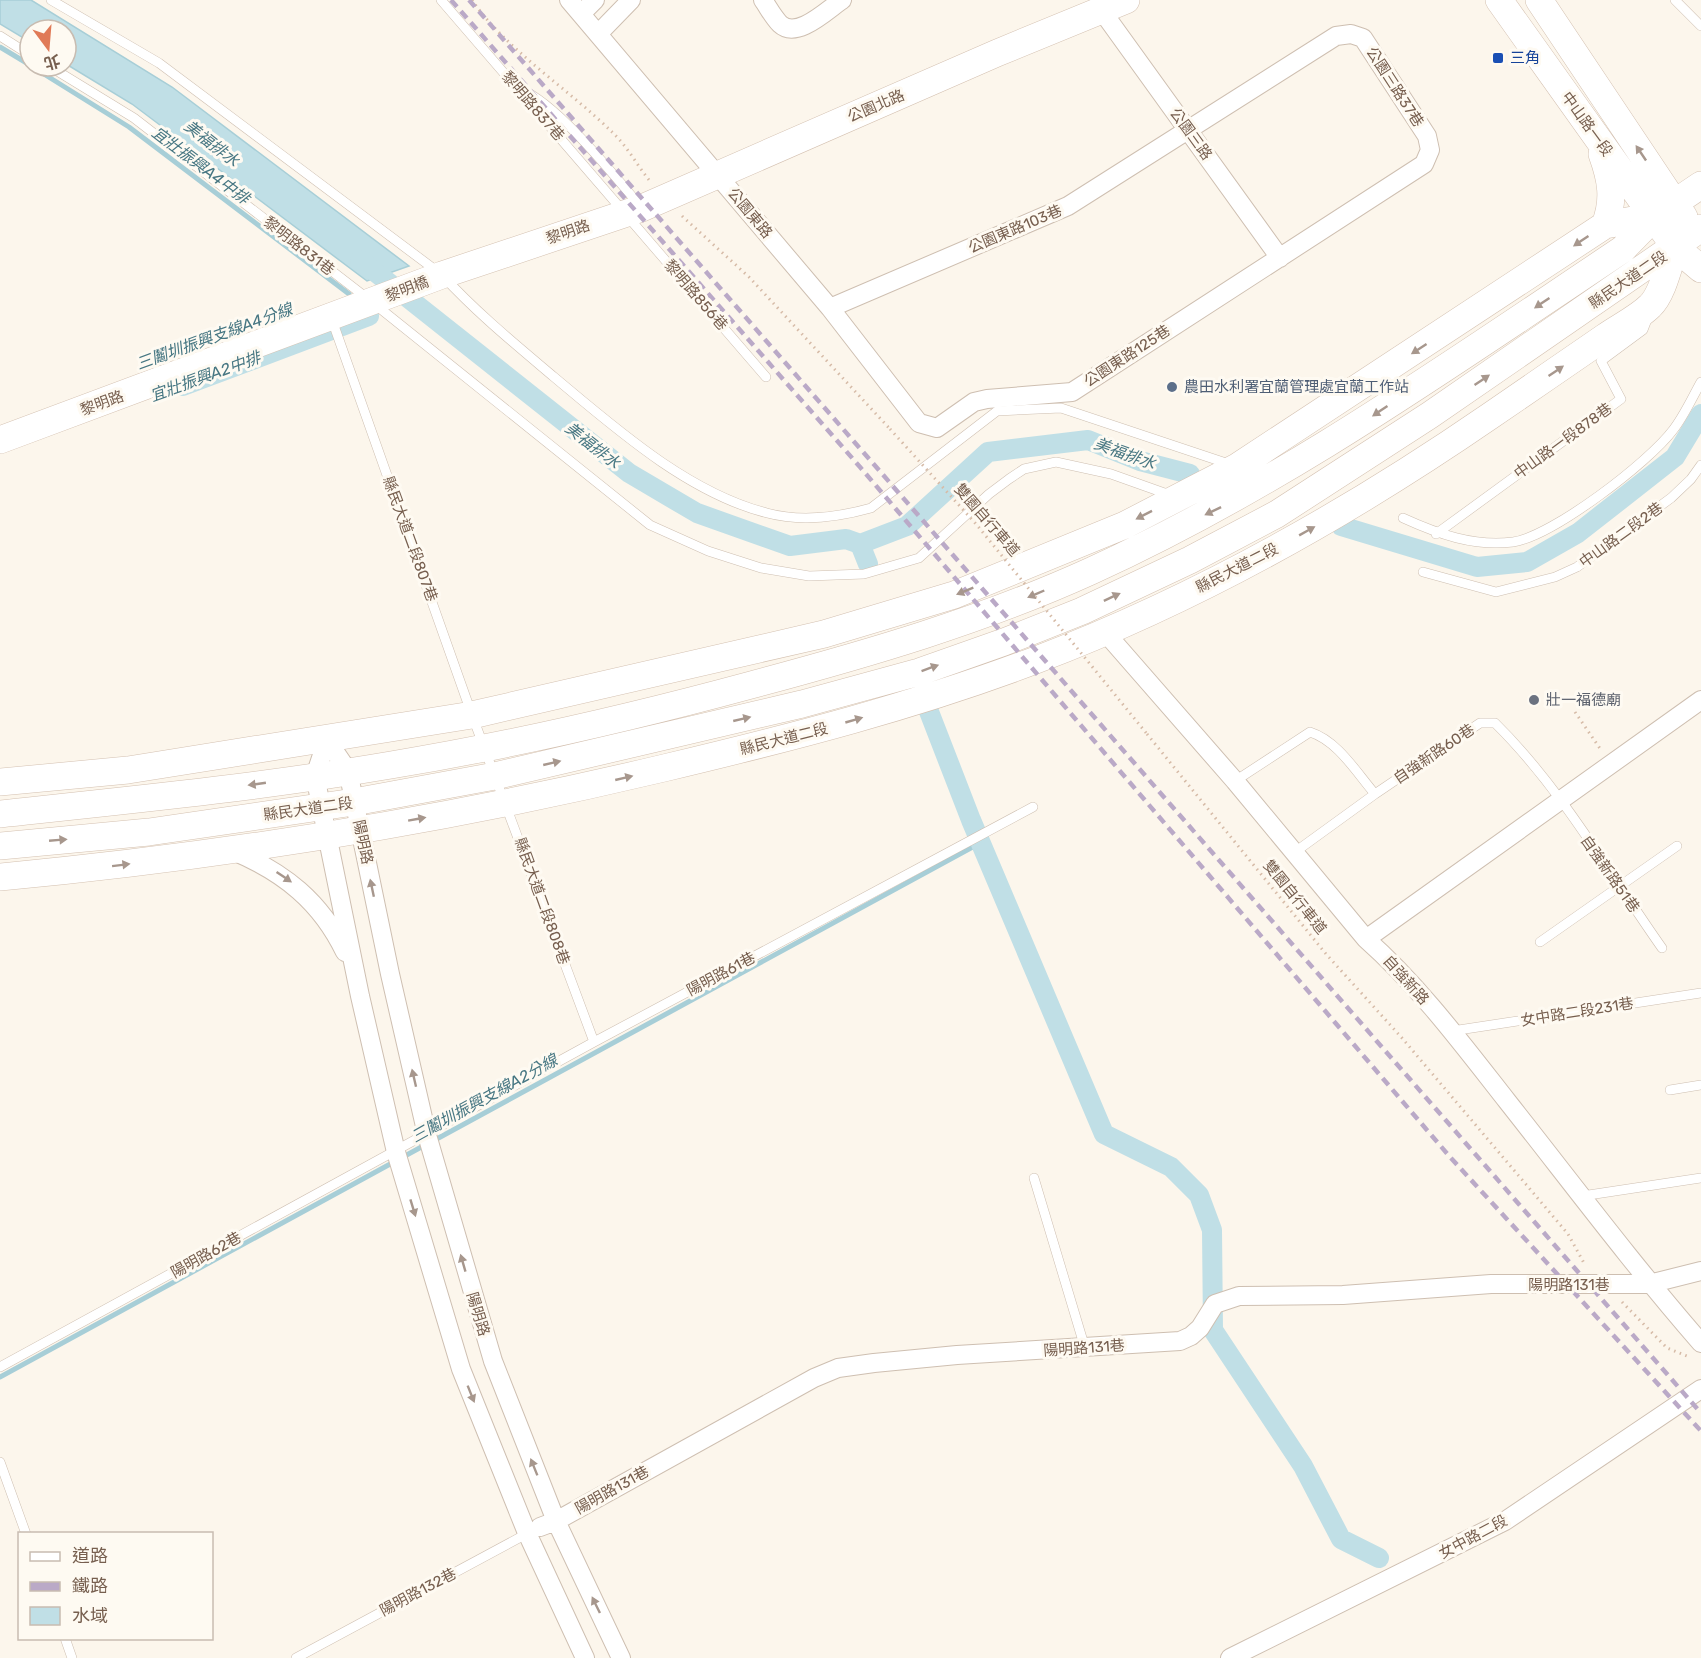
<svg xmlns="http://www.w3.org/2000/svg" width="1701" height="1658" viewBox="0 0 1701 1658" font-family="Rubik,'Noto Sans TC',sans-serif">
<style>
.water{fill:#c0dfe6;stroke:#a7ced7;stroke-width:1.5}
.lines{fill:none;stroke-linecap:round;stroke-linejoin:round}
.stream{stroke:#a7ced7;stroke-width:5}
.canal{stroke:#c0dfe6;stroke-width:20}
.lane-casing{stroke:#cebfb1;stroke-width:10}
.street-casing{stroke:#cebfb1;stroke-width:20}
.secondary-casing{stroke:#d4c1b1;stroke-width:28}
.path{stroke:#d6bba7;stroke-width:3;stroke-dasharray:1.5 4.5;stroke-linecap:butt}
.lane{stroke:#fff;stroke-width:9}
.street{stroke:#fff;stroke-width:18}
.secondary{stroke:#fff;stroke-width:27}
.rail{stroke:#baa9c7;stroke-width:4.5;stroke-dasharray:9 6;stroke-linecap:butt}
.path-bridge{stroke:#d6bba7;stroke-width:3;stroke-dasharray:1.5 4.5;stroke-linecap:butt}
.oneway{fill:#a7978d}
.transit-dot{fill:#1a4fb4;stroke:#fefaf2;stroke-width:2}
.service-dot{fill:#5c6f8a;stroke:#fefaf2;stroke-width:2}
.worship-dot{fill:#6b7280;stroke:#fefaf2;stroke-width:2}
.labels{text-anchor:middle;stroke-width:6;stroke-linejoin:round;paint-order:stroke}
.transit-label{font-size:15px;fill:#164399;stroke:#fefaf2;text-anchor:start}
.street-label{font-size:15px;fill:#775f4f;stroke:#fefaf2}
.service-label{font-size:15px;fill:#4e5e75;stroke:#fefaf2;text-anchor:start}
.worship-label{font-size:15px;fill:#5b616d;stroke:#fefaf2;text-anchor:start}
.water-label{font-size:16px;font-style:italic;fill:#467682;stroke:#fefaf2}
</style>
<rect width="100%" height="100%" fill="#fcf6ec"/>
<!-- water -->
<path class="water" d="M0,0h31l141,87 237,179 -42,15 -235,-177 -66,-40v-34h-36v12l-30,-18z"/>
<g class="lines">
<!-- stream -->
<path class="stream" d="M0,47l30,18
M31,66l98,61 220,167
M433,1141l547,-298
M0,1377l425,-232"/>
<!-- canal -->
<path class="canal" d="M360,260l269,213 68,40 93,33 56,-7 14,5 47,-18 81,-74 100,-12 52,21 50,13
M183,386l186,-70
M1341,526l136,41 50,-5 51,-29 97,-76 26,-43
M860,544l8,20
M928,709l43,111 133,314 67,33 28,28 13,35 1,100 90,136 38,73 38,19"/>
<!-- lane casing -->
<g class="lane-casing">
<path id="lane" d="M51,0l108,63 283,212c35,38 73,69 112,102 61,51 134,116 213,136 33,9 72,4 104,-5l126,-97 64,-3 168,56
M441,0l325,377
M1675,0l26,26
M0,36l30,19
M49,66l85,52 238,184 278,223 58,26 53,17 48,8 55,-2 55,-16 70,-64 20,-15 15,-10 32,-7 55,12 59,21
M520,89c37,15 93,85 120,117
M332,320l140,395 122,327
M1403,518c35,16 71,29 110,24 40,-6 136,-80 160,-112 11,-14 19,-32 28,-48
M1436,534l185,-135 -20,-38 42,-31 5,-13
M1423,572l73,20 59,-15 22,-10 94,-69 20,-19 10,-14
M1235,781l75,-49c28,9 46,40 65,62
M1295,852l80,-58 105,-71h15c66,65 114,150 167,225
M1540,942l137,-96
M1452,1031l249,-38
M1670,1090l31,-5
M1034,1178l51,170
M1582,1196l119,-18
M0,1367l594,-325 439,-235
M0,1462l26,72
M65,1638l7,20
M296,1658l234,-126"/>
</g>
<!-- street casing -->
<g class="street-casing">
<path id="street" d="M569,0l261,308 89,115 18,5 37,-26 13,-3 85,-7 352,-228 6,-14 -3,-14 -64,-98 -12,-4 -15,2 -268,170 -238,102
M763,0c5,7 10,17 17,24 17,16 47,-14 62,-24
M1102,11l178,247
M581,14l14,-14
M598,34l33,-34
M1104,631l131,150 131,158
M1701,700l-335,239c53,47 97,106 141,162 64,81 126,164 194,242
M327,740l21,31 42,203 37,161 66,226 63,160 65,137
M327,740l-12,36 45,220 36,156 65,217 66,164 58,125
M233,851c51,21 88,51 112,101
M540,1527l16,-6 258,-143 24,-10 36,-5 83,-8 223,-14 11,-5 9,-8 15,-24 24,-8 104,-1 148,-11h158l52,-13
M1230,1658l275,-137 196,-132"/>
</g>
<!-- secondary casing -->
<g class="secondary-casing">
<path id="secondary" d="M1499,0l176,247 26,22
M1539,0l145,217
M1602,154c9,25 13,45 3,71
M0,440l442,-165 200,-67 355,-155 129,-53
M0,782l128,-12 344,-55 352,-81 130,-39 171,-70 112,-58 368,-242 50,-9
M0,814c131,-14 262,-27 391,-49 121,-20 242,-48 360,-80 116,-31 230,-64 340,-114 191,-87 358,-206 532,-322l32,-33 46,-31
M0,846l149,-14 205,-30 141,-26 307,-72 117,-32 85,-30 78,-31 108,-51 87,-46 153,-99 271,-187
M0,877c223,-21 446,-57 664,-109 126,-30 251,-62 372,-108 161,-61 313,-147 454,-244 38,-26 77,-53 115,-79 14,-10 33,-19 45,-31 13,-12 19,-42 25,-59"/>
</g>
<!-- path -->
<path class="path" d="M472,0c32,48 99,91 141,133 14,13 24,32 36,47
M682,216l67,61 141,152
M1575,712l26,38
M1147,734l179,220 76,84 166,196 17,31
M1622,1302l45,46 20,8"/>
<!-- lane -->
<use href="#lane" class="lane"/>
<!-- street -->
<use href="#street" class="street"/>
<!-- secondary -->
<use href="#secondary" class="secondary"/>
<!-- rail -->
<path class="rail" d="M451,0l409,467 590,690 251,274
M469,0l1232,1413"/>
<!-- path-bridge -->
<path class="path-bridge" d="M890,429l86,95 171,210"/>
</g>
<!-- one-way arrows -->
<defs><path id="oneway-solid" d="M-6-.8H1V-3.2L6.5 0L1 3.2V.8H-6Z" transform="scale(1.5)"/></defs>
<g class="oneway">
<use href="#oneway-solid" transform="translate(1641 153) rotate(-124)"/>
<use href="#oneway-solid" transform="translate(1581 241) rotate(146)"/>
<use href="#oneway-solid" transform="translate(1542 303) rotate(146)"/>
<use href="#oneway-solid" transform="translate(1419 349) rotate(147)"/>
<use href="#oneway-solid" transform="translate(1556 371) rotate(-34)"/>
<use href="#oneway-solid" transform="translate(1482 380) rotate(-34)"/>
<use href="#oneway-solid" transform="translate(1380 411) rotate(146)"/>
<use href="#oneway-solid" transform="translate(1213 511) rotate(154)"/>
<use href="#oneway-solid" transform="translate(1144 515) rotate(153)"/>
<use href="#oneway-solid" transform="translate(1307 531) rotate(-29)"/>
<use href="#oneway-solid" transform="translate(965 591) rotate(158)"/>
<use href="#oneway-solid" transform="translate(1036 594) rotate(157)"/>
<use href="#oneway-solid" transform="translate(1112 597) rotate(-25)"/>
<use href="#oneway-solid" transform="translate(930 668) rotate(-20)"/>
<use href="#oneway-solid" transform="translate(742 719) rotate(-13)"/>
<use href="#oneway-solid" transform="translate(854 720) rotate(-16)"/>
<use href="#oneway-solid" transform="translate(552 763) rotate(-13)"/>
<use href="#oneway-solid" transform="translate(624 778) rotate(-13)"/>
<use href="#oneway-solid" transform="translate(257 784) rotate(172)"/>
<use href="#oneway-solid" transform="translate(417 819) rotate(-10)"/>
<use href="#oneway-solid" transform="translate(58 840) rotate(-5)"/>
<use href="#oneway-solid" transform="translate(121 865) rotate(-7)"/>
<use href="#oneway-solid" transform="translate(284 877) rotate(34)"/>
<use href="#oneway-solid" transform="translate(372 888) rotate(-102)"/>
<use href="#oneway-solid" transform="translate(414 1078) rotate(-103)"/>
<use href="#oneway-solid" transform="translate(413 1208) rotate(73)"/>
<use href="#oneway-solid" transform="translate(463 1263) rotate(-106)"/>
<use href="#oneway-solid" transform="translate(471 1394) rotate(68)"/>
<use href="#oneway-solid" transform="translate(534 1467) rotate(-112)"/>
<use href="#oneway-solid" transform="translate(596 1605) rotate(-116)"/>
</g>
<!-- markers -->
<rect class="transit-dot" x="1492" y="52" width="12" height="12" rx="3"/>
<circle class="service-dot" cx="1172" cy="387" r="6"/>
<circle class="worship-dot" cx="1534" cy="700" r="6"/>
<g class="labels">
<!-- transit labels -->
<g class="transit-label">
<text x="1510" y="63">三角</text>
</g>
<!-- street labels -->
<g class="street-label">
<text transform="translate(1395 87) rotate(57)" y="5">公園三路37巷</text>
<text transform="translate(533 106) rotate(49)" y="5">黎明路837巷</text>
<text transform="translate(876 106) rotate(-23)" y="5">公園北路</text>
<text transform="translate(1587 124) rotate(54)" y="5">中山路一段</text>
<text transform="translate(1191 134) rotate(54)" y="5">公園三路</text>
<text transform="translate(750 213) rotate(50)" y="5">公園東路</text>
<text transform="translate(1015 229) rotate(-23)" y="5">公園東路103巷</text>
<text transform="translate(568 232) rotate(-19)" y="5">黎明路</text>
<text transform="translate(299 246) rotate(38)" y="5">黎明路831巷</text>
<text transform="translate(1628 280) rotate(-34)" y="5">縣民大道二段</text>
<text transform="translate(407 289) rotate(-21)" y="5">黎明橋</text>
<text transform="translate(696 295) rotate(49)" y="5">黎明路856巷</text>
<text transform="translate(1127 356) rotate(-33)" y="5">公園東路125巷</text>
<text transform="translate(102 403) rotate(-20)" y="5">黎明路</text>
<text transform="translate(1563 441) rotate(-36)" y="5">中山路一段878巷</text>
<text transform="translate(987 520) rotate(49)" y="5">雙園自行車道</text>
<text transform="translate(1621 535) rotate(-36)" y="5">中山路二段2巷</text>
<text transform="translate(410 539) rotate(70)" y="5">縣民大道二段807巷</text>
<text transform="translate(1237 568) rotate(-27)" y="5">縣民大道二段</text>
<text transform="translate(784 739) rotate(-14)" y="5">縣民大道二段</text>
<text transform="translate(1434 754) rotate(-34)" y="5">自強新路60巷</text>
<text transform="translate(308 809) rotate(-8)" y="5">縣民大道二段</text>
<text transform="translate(363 842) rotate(78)" y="5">陽明路</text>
<text transform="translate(1610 874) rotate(55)" y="5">自強新路51巷</text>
<text transform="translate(1295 897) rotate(51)" y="5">雙園自行車道</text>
<text transform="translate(542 901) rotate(70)" y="5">縣民大道二段808巷</text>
<text transform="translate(721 974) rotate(-28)" y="5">陽明路61巷</text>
<text transform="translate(1406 980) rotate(48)" y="5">自強新路</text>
<text transform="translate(1577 1012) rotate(-9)" y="5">女中路二段231巷</text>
<text transform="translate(206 1255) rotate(-29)" y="5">陽明路62巷</text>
<text x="1569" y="1290">陽明路131巷</text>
<text transform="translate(478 1314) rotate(73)" y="5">陽明路</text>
<text transform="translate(1084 1348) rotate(-4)" y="5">陽明路131巷</text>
<text transform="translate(612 1490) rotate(-29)" y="5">陽明路131巷</text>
<text transform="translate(1473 1537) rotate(-28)" y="5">女中路二段</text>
<text transform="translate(418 1592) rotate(-28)" y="5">陽明路132巷</text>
</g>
<!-- service labels -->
<g class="service-label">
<text x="1184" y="392">農田水利署宜蘭管理處宜蘭工作站</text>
</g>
<!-- worship labels -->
<g class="worship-label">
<text x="1546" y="705">壯一福德廟</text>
</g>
<!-- water labels -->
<g class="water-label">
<text transform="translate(212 143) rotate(38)" y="6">美福排水</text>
<text transform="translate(201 165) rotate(37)" y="6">宜壯振興A4中排</text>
<text transform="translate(214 336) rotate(-20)" y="6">三鬮圳振興支線A4分線</text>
<text transform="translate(205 376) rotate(-20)" y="6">宜壯振興A2中排</text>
<text transform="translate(593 445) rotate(38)" y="6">美福排水</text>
<text transform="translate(1125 453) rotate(20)" y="6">美福排水</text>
<text transform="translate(484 1098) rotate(-29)" y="6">三鬮圳振興支線A2分線</text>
</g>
</g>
<!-- legend -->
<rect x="18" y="1532" width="195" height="108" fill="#fefaf2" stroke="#c8bcb1" stroke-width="1.5"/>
<rect x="30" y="1552" width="30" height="9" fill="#ffffff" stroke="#c8bcb1" stroke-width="1.5"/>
<text x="72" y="1562" font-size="18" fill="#775f4f">道路</text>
<rect x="30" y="1582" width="30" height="9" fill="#baa9c7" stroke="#c8bcb1" stroke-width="1.5"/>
<text x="72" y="1592" font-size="18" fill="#775f4f">鐵路</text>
<rect x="30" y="1607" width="30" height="18" fill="#c0dfe6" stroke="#c8bcb1" stroke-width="1.5"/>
<text x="72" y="1622" font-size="18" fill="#775f4f">水域</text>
<!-- north arrow -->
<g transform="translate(48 48) rotate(164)"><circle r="28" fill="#fefaf2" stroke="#c8bcb1" stroke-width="1.5"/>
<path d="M0-4.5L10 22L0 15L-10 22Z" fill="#e07a57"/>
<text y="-9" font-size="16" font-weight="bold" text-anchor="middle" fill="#775f4f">北</text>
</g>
</svg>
